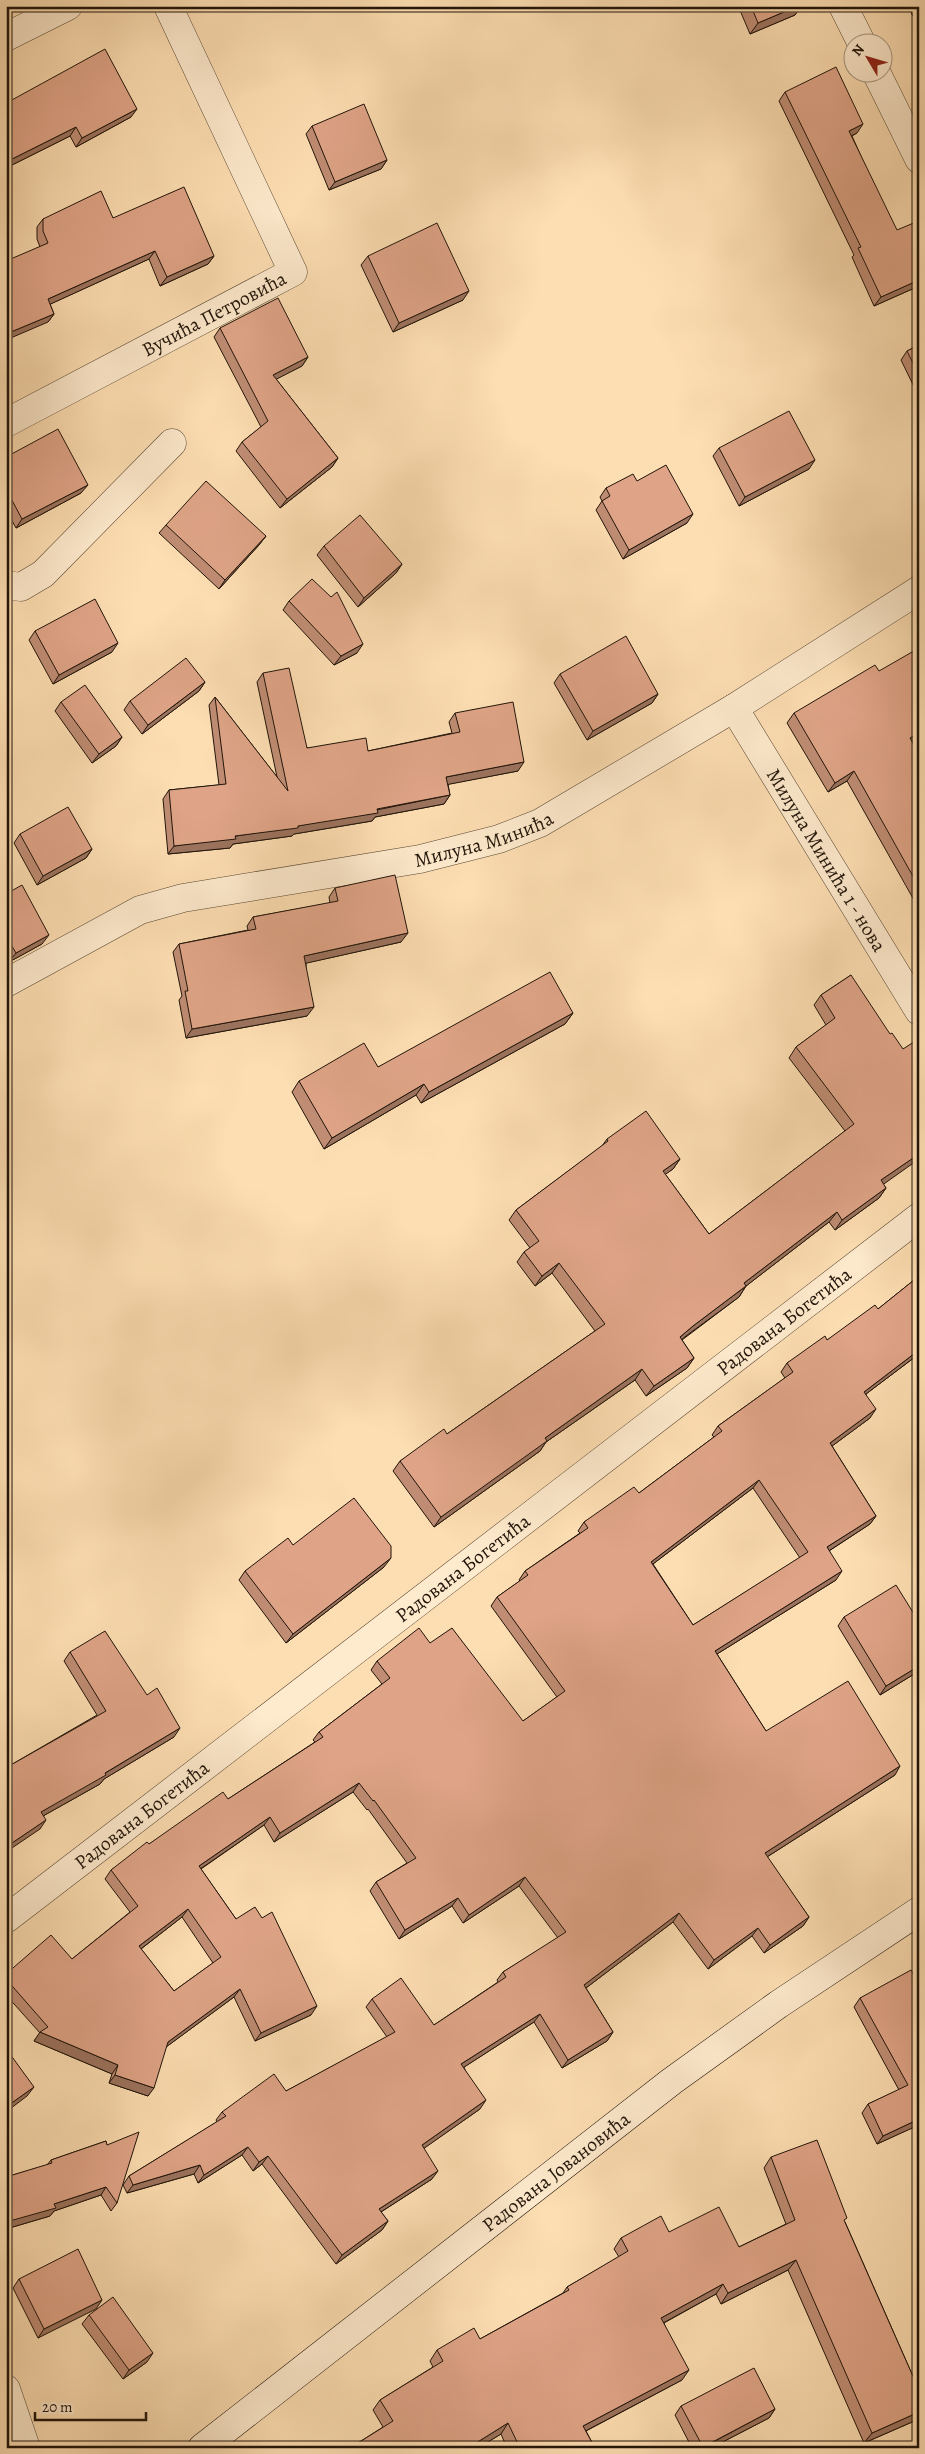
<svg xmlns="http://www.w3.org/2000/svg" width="925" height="2454" viewBox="0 0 925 2454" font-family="Alegreya,serif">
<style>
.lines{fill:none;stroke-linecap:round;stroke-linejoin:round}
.street-casing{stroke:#574633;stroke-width:29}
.secondary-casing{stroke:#201409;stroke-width:29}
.street{stroke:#feeacd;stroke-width:28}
.secondary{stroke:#feeacd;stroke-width:28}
.wall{fill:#c08d74;stroke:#201409;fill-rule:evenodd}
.shaded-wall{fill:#9c735e;stroke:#201409}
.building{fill:#dfa487;stroke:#201409;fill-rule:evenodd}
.labels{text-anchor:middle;stroke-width:4.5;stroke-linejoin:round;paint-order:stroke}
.street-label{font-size:20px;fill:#201409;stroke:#feeacd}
</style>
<rect width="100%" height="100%" fill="#fddeb2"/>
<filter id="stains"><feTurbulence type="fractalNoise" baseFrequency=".004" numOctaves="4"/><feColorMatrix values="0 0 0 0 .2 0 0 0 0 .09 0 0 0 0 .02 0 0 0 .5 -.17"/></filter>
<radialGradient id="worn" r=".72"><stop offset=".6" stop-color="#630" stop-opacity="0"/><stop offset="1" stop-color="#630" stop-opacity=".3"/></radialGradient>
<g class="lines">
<!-- street casing -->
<g class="street-casing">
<g id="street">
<path d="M843,6l18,36"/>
<path d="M6,37l62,-31"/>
<path d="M876,72l43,87"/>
<path id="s1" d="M6,423l287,-151 -125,-266"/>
<path d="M6,585l15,2 22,-13 129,-131"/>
<path id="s2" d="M734,708l185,303"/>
<path id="s3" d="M6,983l134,-73 43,-12 237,-39 79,-20 41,-16 194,-115 185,-118"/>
<path id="s4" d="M6,1919l913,-702"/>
<path d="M6,2389l20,59"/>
</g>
</g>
<!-- secondary casing -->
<g class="secondary-casing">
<g id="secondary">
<path id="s5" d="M202,2448l470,-367 107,-77 140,-93"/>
</g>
</g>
<!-- street -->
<use href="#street" class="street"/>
<!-- secondary -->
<use href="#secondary" class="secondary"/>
</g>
<!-- wall -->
<path class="wall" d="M740,6h61l-6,9 -45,19 -11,-26z
M907,6h12v20z
M785,92l72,41 -5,3 67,150 -45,20 -22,-49 2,-2 -75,-154z
M6,93l4,8 121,16 -55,30 -6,-11 -64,32z
M312,126l75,34 -6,9 -52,21 -23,-56z
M113,218l101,38 -6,8 -48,22 -11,-27 -99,45 4,10 -6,8 -8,-75 -3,-8v-12l6,-8z
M368,256l95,44 -70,32 -32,-67z
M220,328l88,29 -6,9 -26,13 62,79 -6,9 -52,41 -44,-57 6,-9 19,-15 -47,-90z
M919,345v52l-18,-37 6,-9z
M719,448l90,21 -70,37 -26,-50z
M6,457l75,36 -65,35 -10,-18z
M637,481l50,42 -64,36 -27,-49 6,-9 -2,-4 6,-9z
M166,525l100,11 -7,9 -40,44 -60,-56z
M324,546l78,18 -6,9 -38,34 -41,-52z
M289,601l68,52 -23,12 -51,-55z
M35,631l77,21 -59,32 -24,-44z
M263,673l44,75 61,3 84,-18 -3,-11 6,-9 63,58 -70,13 2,11 -6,9 -69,13 -3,4 -78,13 -2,2 -59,8 -3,4 -62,6 -5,-55 6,-9 50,-5 -10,-80 6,-8 62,80 -20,-95z
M560,674l98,20 -6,9 -65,37 -33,-57z
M205,682l-6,9 -57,43 -18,-24 6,-9z
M61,702l61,35 -6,9 -24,17 -37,-52z
M794,713l118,29 7,12v155l-72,-128 -19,11 -41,-69z
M20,834l72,15 -6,9 -49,27 -23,-42z
M335,888l66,54 -95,21 1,53 -121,22 -7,-38 3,-4 -9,-44 6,-8 69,-14 -1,-4 6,-9 77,-14 -1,-6z
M6,894l36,50 -33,18 -3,-6z
M851,975l32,209 3,4 -7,10 -44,32 -6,-8 -83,64 -7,11 -57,43 12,18 -7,10 -41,28 -11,-16 -89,62 -6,9 -106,76 -41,-56 7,-10 47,-27 148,-103 -43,-58 -17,13 -18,-24 7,-10 6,-4 -21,-28 7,-10 86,-64 5,-7 73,20 -7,10 -8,5 44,60 136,-103 -56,-73 7,-11 30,-22 -12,-20 7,-10z
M573,1013l-8,11 -144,79 -5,-8 -92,54 -32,-57 7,-11 79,-14z
M919,1276v86l-4,-5 -49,37 4,24 -38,28 44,70 -6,8 -41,27 7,29 -119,74 49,77 129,44 -128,82 42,60 -6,9 -39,27 -12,-17 -44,33 -35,-47 -87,66 27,44 -6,9 -45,27 -28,-46 -70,45 16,42 -56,39 8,31 -51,33 7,9 -6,9 -46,34 -74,-100 -9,7 -11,-16 -44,28 -4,-9 -67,19 -4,-8 6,-9 88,-54 -1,-2 6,-8 64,-21 101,-54 -21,-30 6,-8 62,26 64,-43 -1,-2 6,-8 55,-34 -39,-52 -56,37 -11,-17 -53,33 -29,-48 6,-9 31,-19 -39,-54 -1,1 -14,-18 -79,50 -10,-17 -63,44 35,50 75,96 -56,26 -21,-44 -68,50 -18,49 -39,-13 3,-9 -78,-33 6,-8 -34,-38v-21l66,-15 58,-47 -25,-33 6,-9 38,-26 79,-45 87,-57 -2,-2 6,-8 63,-48 -11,-14 6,-9 53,-18 93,78 34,-24 -66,-91 6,-9 23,-16 -1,-1 6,-9 55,-38 -2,-2 6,-9 55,-29 75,-56 -2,-2 6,-9 67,-48 -4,-6 6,-9 40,-23 51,-31zM753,1488l47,70 -107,67 -40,-61zM182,1917l31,46 -39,28 -33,-42z
M293,1545l91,22 -98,76 -47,-63 6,-9z
M844,1617l75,5v49l-39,24 -42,-69z
M70,1652l104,85 -70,42 -4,5 -57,32 -3,13 -31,-63 88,-51 -33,-54z
M919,1984v142l-1,-1 -41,19 -15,-31 6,-9 31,-14 -45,-83 6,-9z
M106,2141l11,62 -6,8 -10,-16 -47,16 -4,5 -44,13v-52l41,-12 4,-5z
M771,2157l74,65 74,168v29l-55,24 -76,-173 -67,34 -5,-10 -52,29 18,57 -96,51 9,17h-88l-6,-14 -23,14h-128l33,-21 -10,-17 7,-10 53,-33 -3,-6 7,-11 43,-11 83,-46 4,-6 52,-30 -5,-8 7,-11 48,-6 70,15 47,-23 -22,-56z
M19,2279l83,21 -64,38 -25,-50z
M89,2315l58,47 -24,17 -41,-55z
M681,2406l94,3 -6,9 -58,30h-19l-17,-33z"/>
<!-- shaded-wall -->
<path class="shaded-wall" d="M798,6h3l-6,9 -45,19 8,-11z
M137,109l-6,8 -55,30 6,-9z
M863,124l-6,9 -14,7 6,-9z
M76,127l-6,9 -64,32v-6z
M387,160l-6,9 -52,21 6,-8z
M155,251l-6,8 -107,49 6,-9z
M214,256l-6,8 -48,22 7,-9z
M919,280v6l-45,20 7,-9z
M469,291l-6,9 -70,32 6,-9z
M54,314l-6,8 -42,18v-6z
M308,357l-6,9 -35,18 6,-9z
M338,458l-6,9 -52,41 7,-9z
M815,460l-6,9 -70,37 6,-9z
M88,485l-7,8 -65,35 6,-9z
M693,514l-6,9 -64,36 6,-9z
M266,536l-7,9 -40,44 6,-9z
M402,564l-6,9 -38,34 6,-9z
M118,643l-6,9 -59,32 6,-9z
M363,644l-6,9 -23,12 7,-9z
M205,682l-6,9 -57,43 6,-9z
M658,694l-6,9 -65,37 6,-9z
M919,733v5l-16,10 7,-10z
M122,737l-6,9 -24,17 7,-9z
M524,762l-6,9 -78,15 6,-9z
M854,771l-7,10 -19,11 7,-9z
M450,795l-6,9 -69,13 -3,4 -78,13 -2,2 -59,8 -3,4 -62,6 6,-8 124,-20z
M92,849l-6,9 -49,27 6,-9z
M408,933l-7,9 -103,23 6,-9z
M49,935l-7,9 -33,18 7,-9z
M314,1007l-7,9 -121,22 6,-9z
M573,1013l-8,11 -144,79 8,-11z
M424,1084l-8,11 -92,54 8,-11z
M919,1154v5l-45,32 7,-11z
M680,1159l-7,10 -17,12 7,-10z
M886,1188l-7,10 -44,32 7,-10z
M837,1212l-8,10 -92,71 7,-10z
M559,1263l-7,10 -17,13 7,-10z
M746,1286l-7,11 -53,39 -13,11 7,-10 13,-11z
M919,1350v2l-4,5 -57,43 6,-8z
M694,1358l-7,10 -41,28 8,-10z
M642,1369l-7,11 -89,62 -6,9 -106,76 7,-10 104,-79z
M876,1409l-6,9 -46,34 6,-9z
M759,1480l-6,8 -108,82 6,-8z
M876,1516l-6,8 -49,32 6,-9z
M391,1558l-7,9 -98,76 7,-9z
M842,1571l-6,9 -127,79 6,-8z
M919,1666v5l-39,24 6,-9z
M180,1728l-6,9 -70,42 -4,5 -66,37 7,-9z
M900,1766l-5,9 -136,87 6,-9z
M359,1783l-6,9 -79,50 6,-9z
M270,1817l-6,8 -71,49 6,-8z
M46,1820l-6,9 -34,23v-5z
M525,1877l-6,9 -56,37 6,-8z
M458,1898l-6,8 -53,33 6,-9z
M188,1909l-6,8 -49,38 6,-9z
M679,1913l-6,9 -95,72 6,-9z
M809,1917l-6,9 -39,27 6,-8z
M758,1928l-6,8 -44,33 6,-9z
M240,1989l-6,8 -72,53 6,-8z
M317,2006l-6,9 -56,26 6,-8z
M540,2014l-6,8 -79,51 6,-9z
M40,2032l78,33 -6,9 -78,-33z
M613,2032l-6,9 -45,27 6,-8z
M115,2075l39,13 -6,8 -39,-13z
M34,2087l-7,9 -21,16v-5z
M486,2100l-6,9 -64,45 6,-9z
M919,2119v6l-42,19 6,-8z
M248,2147l-6,8 -44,28 6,-8z
M268,2156l-6,8 -9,7 6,-9z
M200,2165l-6,9 -67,19 6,-8z
M438,2171l-6,8 -59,38 6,-8z
M106,2187l-5,8 -47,16 -4,5 -44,13v-7l48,-18z
M388,2221l-6,9 -46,34 6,-9z
M796,2260l-8,10 -67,34 7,-11z
M723,2284l-7,10 -62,34 7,-10z
M102,2300l-6,9 -58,29 6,-9z
M153,2353l-6,9 -24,17 6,-9z
M689,2370l-7,10 -106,56 7,-10z
M775,2409l-6,9 -58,30h-9z
M919,2412v7l-55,24 8,-10z
M508,2423l-7,11 -23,14h-10z"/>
<!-- building -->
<path class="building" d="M751,6h47l-40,17z
M105,49l32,60 -55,29 -6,-11 -70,35v-69l4,8z
M836,67l27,57 -14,7 48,99 19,-8 3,6v52l-38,17 -23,-49 3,-1 -76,-155z
M364,104l23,56 -52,22 -23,-56z
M184,187l30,69 -47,21 -12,-26 -107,48 6,15 -48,20v-73l42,-18 -5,-12v-12l58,-28 12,27z
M437,223l32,68 -70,32 -31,-67z
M278,298l30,59 -35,18 65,83 -51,41 -45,-57 26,-21 -48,-93z
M919,345v30l-12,-24z
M789,411l26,49 -70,37 -26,-49z
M58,429l30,56 -66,34 -16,-30v-32z
M666,465l27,49 -64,36 -27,-49 8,-5 -4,-8 27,-14 4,7z
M206,481l60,55 -41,44 -59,-55z
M360,515l42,49 -38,34 -40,-52z
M312,579l19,18 6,-5 26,52 -22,12 -52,-55z
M95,599l23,44 -59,32 -24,-44z
M626,636l32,58 -65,37 -33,-57z
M919,648v85l-9,5 9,16v133l-65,-116 -19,12 -41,-70 81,-48 4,6z
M186,658l19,24 -57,43 -18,-24z
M289,668l18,80 59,-10 2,13 92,-19 -5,-19 58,-11 11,60 -78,15 4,18 -73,14 1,4 -80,13v2l-63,8 1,3 -62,7 -5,-56 57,-6 -11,-87 73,94 -25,-118z
M85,685l37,52 -23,17 -38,-52z
M68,807l24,42 -49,27 -23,-42z
M395,875l13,58 -104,23 10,51 -122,22 -7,-38h3l-9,-47 77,-15 -3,-12 85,-16 -3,-13z
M22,885l27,50 -33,18 -10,-17v-42z
M550,972l23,41 -144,79 -5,-8 -92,54 -33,-57 65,-38 14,24z
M851,975l39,59 2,-1 11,16 14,-9 2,3v111l-38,26 5,8 -44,32 -5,-8 -93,71 2,3 -53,40 -13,11 14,21 -40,28 -12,-17 -97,69 2,3 -106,76 -41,-56 44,-32 3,5 158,-110 -46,-61 -17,13 -18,-24 15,-11 -23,-31 92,-69 -1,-2 39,-28 34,48 -17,12 46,63 145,-110 -58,-77 39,-29 -14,-23z
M919,1276v74l-55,42 12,17 -46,34 46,73 -49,31 15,24 -127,80 51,80 82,-50 52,85 -135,87 44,64 -39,28 -12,-17 -44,32 -35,-47 -95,72 29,47 -45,28 -28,-46 -79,50 25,36 -64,45 16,26 -59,38 9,12 -46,34 -74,-99 -9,6 -11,-15 -44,28 -4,-10 -67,20 -4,-9 97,-60 -4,-4 52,-38 12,17 109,-59 -23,-33 29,-21 33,47 72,-48 -3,-5 63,-40 -41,-55 -56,38 -11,-17 -53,32 -29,-48 40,-24 -42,-58 -1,1 -14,-18 -79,50 -10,-16 -71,49 37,53 19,-12 7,11 10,-6 45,94 -56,27 -21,-44 -72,53 -14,46 -39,-13 3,-10 -78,-33 8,-5 -42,-48v-5l45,-39 21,24 66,-53 -27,-36 36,-28 2,2 74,-52 5,7 95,-62 -4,-5 71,-54 -13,-17 42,-33 11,15 22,-15 71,93 42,-30 -68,-94 31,-22 -3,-4 63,-43 -4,-6 50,-35 5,6 83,-62 -4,-5 75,-54 -6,-9 38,-27 2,4 48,-35 3,4zM759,1480l49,72 -115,73 -42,-63zM188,1909l33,48 -47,34 -35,-45z
M354,1498l37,48v12l-98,76 -48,-63 43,-33 5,7z
M896,1585l23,37v44l-33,20 -42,-69z
M105,1631l42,64 10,-7 23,40 -75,45 1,2 -65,37 5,8 -40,27v-86l3,5 97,-55 -36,-59z
M911,1970l8,14v135l-36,17 -15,-32 40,-19 -48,-87z
M10,2054l24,33 -28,20v-50z
M139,2132l-22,71 -11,-16 -52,17 2,4 -50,14v-45l46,-14 -1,-3 55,-19 1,4z
M817,2140l30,78 -3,2 75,170v22l-47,21 -76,-173 -68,33 -5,-9 -62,34 28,52 -106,56 12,22h-75l-12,-25 -40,25h-118l43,-27 -13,-21 63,-39 -6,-11 37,-22 6,11 89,-49 -2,-3 61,-36 -7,-13 40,-22 8,16 50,-25 20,40 56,-27 -24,-63z
M78,2249l24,51 -58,29 -25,-50z
M113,2297l40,56 -24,17 -40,-55z
M754,2368l21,41 -72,38 -22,-41z"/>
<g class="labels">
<!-- street labels -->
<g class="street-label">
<text dy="7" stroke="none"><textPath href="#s1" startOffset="235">Вучића Петровића</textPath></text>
<text dy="7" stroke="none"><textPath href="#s3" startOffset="504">Милуна Минића</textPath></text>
<text dy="7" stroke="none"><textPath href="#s2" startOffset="178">Милуна Минића 1 - нова</textPath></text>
<text dy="7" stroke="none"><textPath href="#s4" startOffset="981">Радована Богетића</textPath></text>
<text dy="7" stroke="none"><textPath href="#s4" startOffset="576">Радована Богетића</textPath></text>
<text dy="7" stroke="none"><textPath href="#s4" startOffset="171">Радована Богетића</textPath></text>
<text dy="7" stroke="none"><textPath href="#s5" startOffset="449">Радована Јовановића</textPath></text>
</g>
</g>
<!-- margin -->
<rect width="925" height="2454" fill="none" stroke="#fddeb2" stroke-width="25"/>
<rect x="8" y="8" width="910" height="2439" fill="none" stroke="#201409" stroke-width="2.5"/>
<rect x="12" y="12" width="900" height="2429" fill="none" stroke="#201409"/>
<!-- north arrow -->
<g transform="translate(868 58) rotate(308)"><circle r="24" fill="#feeacd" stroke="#a5947f"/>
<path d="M0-4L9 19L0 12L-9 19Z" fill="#8f2418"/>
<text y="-8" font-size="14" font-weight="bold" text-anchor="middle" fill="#201409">N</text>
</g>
<!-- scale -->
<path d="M35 2412v8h111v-8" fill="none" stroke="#201409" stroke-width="2.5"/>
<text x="42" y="2412" font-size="15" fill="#201409" stroke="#feeacd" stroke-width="4" paint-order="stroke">20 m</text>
<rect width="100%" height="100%" filter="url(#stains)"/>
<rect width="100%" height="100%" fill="url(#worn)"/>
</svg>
